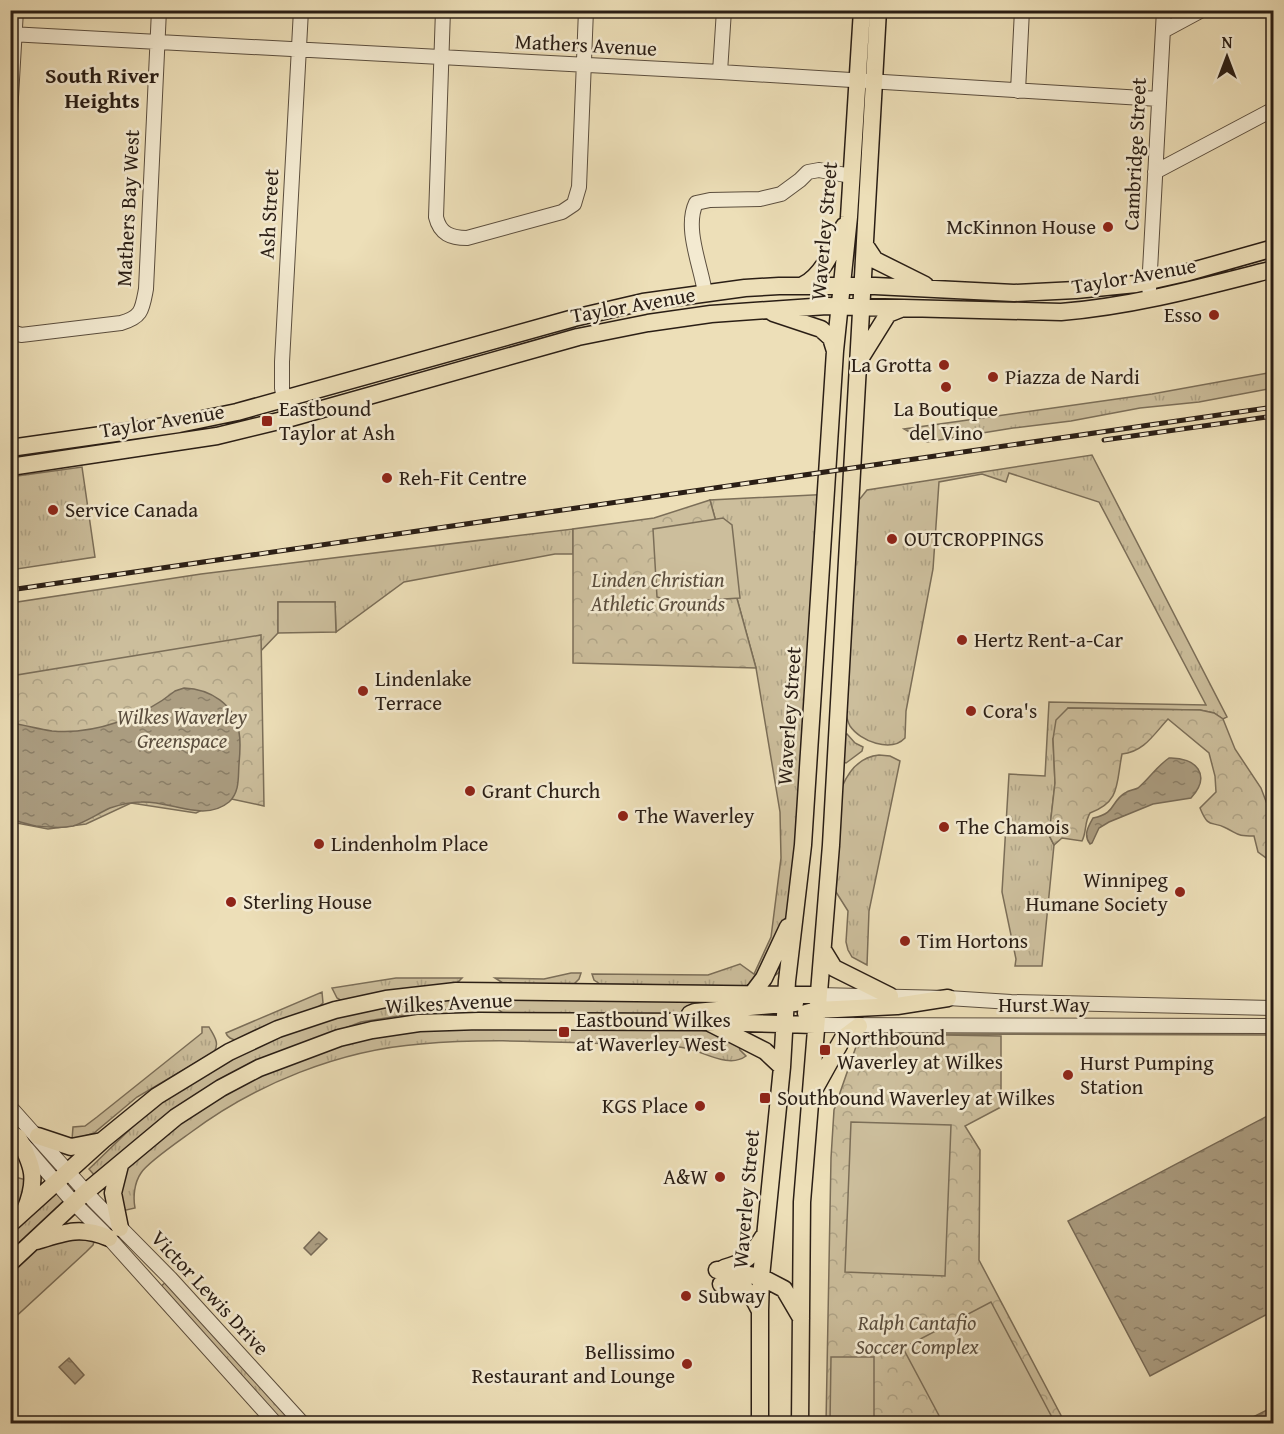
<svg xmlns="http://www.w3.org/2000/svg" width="1284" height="1434" viewBox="0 0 1284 1434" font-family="'Gentium Book Plus',serif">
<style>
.grass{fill:url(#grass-tufts);stroke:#7b6e58;stroke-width:1.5}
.forest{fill:url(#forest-crowns);stroke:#7b6e58;stroke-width:1.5}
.garden{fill:#ccbe9c;stroke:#7b6e58;stroke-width:1.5}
.water{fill:url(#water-ripples);stroke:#776a56;stroke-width:1.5}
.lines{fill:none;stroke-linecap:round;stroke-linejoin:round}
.minor-casing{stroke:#5b4e3e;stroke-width:16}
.major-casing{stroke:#2a1e15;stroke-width:19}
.minor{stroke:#f3ead1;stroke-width:14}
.major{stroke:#eddfb8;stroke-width:16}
.rail-casing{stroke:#2a1e15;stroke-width:5}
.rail{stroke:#f3ead1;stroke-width:3;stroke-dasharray:9;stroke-linecap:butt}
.poi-dot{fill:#8f2418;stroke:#f3ead1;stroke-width:2}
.labels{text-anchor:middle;stroke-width:5;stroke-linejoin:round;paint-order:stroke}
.street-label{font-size:21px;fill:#2a1e15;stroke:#f3ead1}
.poi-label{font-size:21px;fill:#2a1e15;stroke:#f3ead1;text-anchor:start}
.park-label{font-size:21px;font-style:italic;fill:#5b4e3e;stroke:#f3ead1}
.neighbourhood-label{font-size:22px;font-weight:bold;fill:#2a1e15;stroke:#f3ead1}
</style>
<defs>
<pattern id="grass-tufts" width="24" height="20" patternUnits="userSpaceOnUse" patternTransform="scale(1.5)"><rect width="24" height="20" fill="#ccbe9c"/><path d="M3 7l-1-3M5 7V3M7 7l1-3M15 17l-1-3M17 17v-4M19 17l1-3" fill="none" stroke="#afa386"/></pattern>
<pattern id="forest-crowns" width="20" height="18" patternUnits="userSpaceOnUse" patternTransform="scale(1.5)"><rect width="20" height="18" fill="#ccbe9c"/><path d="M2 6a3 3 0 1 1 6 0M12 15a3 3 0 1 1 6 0" fill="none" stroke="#afa386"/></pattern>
<pattern id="water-ripples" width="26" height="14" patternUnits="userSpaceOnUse" patternTransform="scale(1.5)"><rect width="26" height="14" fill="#ab9d81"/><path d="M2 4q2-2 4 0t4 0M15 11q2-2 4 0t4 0" fill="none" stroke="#8b7f68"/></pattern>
</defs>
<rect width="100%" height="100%" fill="#eddfb8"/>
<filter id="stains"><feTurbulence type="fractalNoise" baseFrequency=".00333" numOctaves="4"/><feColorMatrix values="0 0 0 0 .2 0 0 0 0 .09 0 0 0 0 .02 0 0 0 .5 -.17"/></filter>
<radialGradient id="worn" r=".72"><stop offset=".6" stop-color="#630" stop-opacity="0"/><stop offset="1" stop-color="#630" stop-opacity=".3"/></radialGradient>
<!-- grass -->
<path class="grass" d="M1273,372v16l-74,14 -59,6 -69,13 -58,7 -86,14 -23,-13 248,-35z
M1092,455l135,262 -4,2 -9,-6 -14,-3 -132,-2 -15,31 2,44 -6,52 5,10 -12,121h-27l1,-7 -14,-67 7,-118 36,2 4,-74 157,3 -107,-203 -90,-29 -3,9 -24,-8 -43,8 -6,87 -27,142 -1,27c-14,15 -45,3 -55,-12 -3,-5 -4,-12 -5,-18l14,-208 8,-10z
M82,467l13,90 -78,12 -6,-44 -1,-48z
M833,494l-47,471c-11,14 -25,19 -43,21l-143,-2 -6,-4 -2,-6 116,1 32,-11 14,10 17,-37 10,-79 -1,-46 -24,-144 -46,-168z
M573,529v25h-18l-151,28 -68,50 -1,-30h-57v31l-61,64 -206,26v-120l190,-29z
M847,734l8,9 8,4 -1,4 -16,12 -3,-1v-26z
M879,755l11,1 10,5 -31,150 -2,54 -15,-8 -4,-7 -2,-8 2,-31 -12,-19 6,-105c7,-17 18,-30 37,-32z
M571,973h10l-2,6 -6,6h-67l-11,-7 49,1z
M396,978h66l-5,5 -115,18 -5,-3 -5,-10z
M322,992l1,11 -6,5 -80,32c-5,0 -10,-3 -11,-7z
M465,998l1,5 -14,6 -23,2 -68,11 -47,18 -219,136 -6,-7 65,-63 49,-34 108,-49 80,-18z
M489,998l287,2 1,13 -41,2 -226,-1 -7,-1 -13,-10z
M202,1027h7c5,9 11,16 5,25l-77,45 -43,36 -22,7 1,-13 12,-1 12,-9 105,-84z
M440,1027l255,2 16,3 27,11 2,7 6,6c-17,13 -43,-5 -61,-8 -21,-4 -46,-3 -68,-4 -65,-2 -131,-6 -196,0 -81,6 -166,40 -231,89 -11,8 -43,30 -49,40 -7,10 -8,25 -6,35l-13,3 -4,-9 6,-31 38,-36 92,-59 57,-23 80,-21z
M886,1031l388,2 -1,2 -387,-1z
M15,1177l19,5 -2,12 25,-12 17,21 -39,37 62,-7 -4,12 -7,7 -75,69 -1,-128z
M170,1278l133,145h-27l-120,-132z"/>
<!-- forest -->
<path class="forest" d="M710,500l46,168 -183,-5v-134l81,-11z
M261,635l3,171 -37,-8 -31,15 -65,-10 -45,21 -38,5 -37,-7v-146z
M1068,708l132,2 14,3 9,6 12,30 26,39 12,32v43l-15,-11 -4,-16c-17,0 -14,-1 -28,-8 -15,-8 -17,2 -26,-20l16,-16 -1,-16 -6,-23 -41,-34c-14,15 -24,33 -46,35 -6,29 -1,48 -32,59 -6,10 -3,18 -8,28l-20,-3 -8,7 -5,-10 6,-52 -2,-44 3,-19z
M886,1034l115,2v71l-36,19 15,24 -1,110 86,163 -239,1 5,-266 3,-48 24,-69z"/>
<!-- garden -->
<path class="garden" d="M723,518l9,7 8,73 -65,4 -18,-5 -4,-68z
M278,602h57l1,30 -58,1z
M851,1122l100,3 -6,151 -100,-4z
M991,1302l64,121h-112l-40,-75z
M831,1357h43v66h-44z"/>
<!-- water -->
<path class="water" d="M184,688c26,1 51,16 55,44 2,10 1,21 0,32 -1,13 1,28 -10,38 -25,21 -60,-2 -88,0 -10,0 -22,3 -31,6 -13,6 -24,14 -37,18 -13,3 -24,1 -37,0 -9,-2 -16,-3 -25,-8v-95c14,2 27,6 41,8 42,4 91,-14 123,-40z
M1169,758c27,-1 43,17 22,40l-38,6 -44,18 -10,6 -7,15 -2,1c-7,-9 -2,-17 3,-26 24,-5 17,-16 32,-25 4,-3 9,-3 13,-5 11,-9 18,-21 31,-30z
M1273,1113v198l-123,65 -82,-155z
M319,1232l8,7 -16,16 -7,-7z
M69,1358l15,17 -9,9 -16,-17z
M1273,1407v16h-32z"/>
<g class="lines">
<!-- minor casing -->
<g class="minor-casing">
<path id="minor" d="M443,10l-7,207c4,17 15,21 31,21l95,-26 12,-8 5,-17 7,-177
M1163,31l39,-21
M10,34l710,38 439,27
M720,72l4,-62
M1018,91l4,-81
M10,114l6,-104
M1155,172l119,-63
M1149,289l15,-279
M705,293c-4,-27 -21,-65 -9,-90l14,-3 50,-1 21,-5 19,-14 8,-8 11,-2 32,6
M10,331l11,4 100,-12c21,-6 21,-13 25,-34l13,-279
M287,419l-5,-31v-26l19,-352
M818,995l130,3 63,4 263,6
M815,1025l459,1
M10,1107l84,94 76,77 133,146
M10,1129l64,74 35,35 167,186"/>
</g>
<!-- major casing -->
<g class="major-casing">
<path id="major" d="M865,245l10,15 50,25
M803,285c21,-10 31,-39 41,-59
M773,313l48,16 10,9 4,13
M860,359l28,-45 15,-6
M10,448l169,-24 58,-12 337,-94 69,-16 102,-14 34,-2h96l139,7 62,-3 60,-6 49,-11 89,-25
M10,467l207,-31 70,-17 291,-82 70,-14 63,-9 116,-8 234,6c73,-6 142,-25 213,-43
M823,950l11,18 56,28
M752,994l12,-16 24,-51
M806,1013l11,-3 80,-4 51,-8
M690,1014l5,-2 100,-9
M710,1023l55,28 17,16
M813,1092l30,-54 16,-12
M38,1136l33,11 31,-6
M18,1137c15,29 20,42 7,73
M120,1165l-7,28 7,35
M10,1224l93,-84 54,-44 72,-44 49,-23 57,-19 51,-11 70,-8 362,4
M37,1241c28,-9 44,-15 72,-3
M10,1263l76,-71 90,-75 45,-29 38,-20 80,-30 33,-8 47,-7 60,-2 227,1 109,3
M724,1268c24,-7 26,-10 39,-31
M717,1270l44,7 23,12 17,29
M721,1284c24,2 27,3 38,25
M760,1424v-114l1,-33 21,-210 5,-86 16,-136 32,-494 14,-134 13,-207
M800,1424l2,-222 29,-357 47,-835"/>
</g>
<!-- minor -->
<use href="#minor" class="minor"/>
<!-- major -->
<use href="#major" class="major"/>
<!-- rail casing -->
<g class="rail-casing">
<path id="rail" d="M1104,440l170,-24
M10,590l1264,-183"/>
</g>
<!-- rail -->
<use href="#rail" class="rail"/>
</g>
<!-- markers -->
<g class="poi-dot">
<circle cx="1108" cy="227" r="6"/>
<circle cx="1214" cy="315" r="6"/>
<circle cx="944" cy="365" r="6"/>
<circle cx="993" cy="377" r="6"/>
<circle cx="946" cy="387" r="6"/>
<rect x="261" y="415" width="12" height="12" rx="3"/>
<circle cx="387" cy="478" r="6"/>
<circle cx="53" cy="510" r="6"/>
<circle cx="892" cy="539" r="6"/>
<circle cx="962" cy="640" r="6"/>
<circle cx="363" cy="691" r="6"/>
<circle cx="971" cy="711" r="6"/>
<circle cx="470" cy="791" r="6"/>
<circle cx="623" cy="816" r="6"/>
<circle cx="944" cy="827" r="6"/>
<circle cx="319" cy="844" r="6"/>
<circle cx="1180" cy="892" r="6"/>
<circle cx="231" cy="902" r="6"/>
<circle cx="905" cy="941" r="6"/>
<rect x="558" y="1026" width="12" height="12" rx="3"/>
<rect x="819" y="1044" width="12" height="12" rx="3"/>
<circle cx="1068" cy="1075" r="6"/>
<rect x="759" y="1092" width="12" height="12" rx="3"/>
<circle cx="700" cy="1106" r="6"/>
<circle cx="720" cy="1177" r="6"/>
<circle cx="686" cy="1296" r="6"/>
<circle cx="687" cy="1364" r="6"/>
</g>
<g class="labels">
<!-- street labels -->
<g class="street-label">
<text transform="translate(586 45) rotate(3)" y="7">Mathers Avenue</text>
<text transform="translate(1135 154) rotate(-87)" y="7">Cambridge Street</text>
<text transform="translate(128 208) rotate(-87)" y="7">Mathers Bay West</text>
<text transform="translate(269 214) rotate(-87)" y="7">Ash Street</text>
<text transform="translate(824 231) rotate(-85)" y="7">Waverley Street</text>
<text transform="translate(1134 276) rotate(-10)" y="7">Taylor Avenue</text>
<text transform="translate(633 305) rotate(-10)" y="7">Taylor Avenue</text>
<text transform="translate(162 421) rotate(-9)" y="7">Taylor Avenue</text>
<text transform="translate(789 716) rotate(-86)" y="7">Waverley Street</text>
<text transform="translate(449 1003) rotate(-3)" y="7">Wilkes Avenue</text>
<text x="1044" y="1012">Hurst Way</text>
<text transform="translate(746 1199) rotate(-85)" y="7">Waverley Street</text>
<text transform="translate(210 1293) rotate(47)" y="7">Victor Lewis Drive</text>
</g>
<!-- poi labels -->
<g class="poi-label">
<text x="1096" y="234" text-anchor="end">McKinnon House</text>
<text x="1202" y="322" text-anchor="end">Esso</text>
<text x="932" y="372" text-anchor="end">La Grotta</text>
<text x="1005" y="384">Piazza de Nardi</text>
<text x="279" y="416">Eastbound<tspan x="279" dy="24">Taylor at Ash</tspan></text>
<text x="946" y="416" text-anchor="middle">La Boutique<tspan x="946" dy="24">del Vino</tspan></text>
<text x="399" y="485">Reh-Fit Centre</text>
<text x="65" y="517">Service Canada</text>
<text x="904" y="546">OUTCROPPINGS</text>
<text x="974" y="647">Hertz Rent-a-Car</text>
<text x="375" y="686">Lindenlake<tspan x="375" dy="24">Terrace</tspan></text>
<text x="983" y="718">Cora's</text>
<text x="482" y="798">Grant Church</text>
<text x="635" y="823">The Waverley</text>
<text x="956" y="834">The Chamois</text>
<text x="331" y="851">Lindenholm Place</text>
<text x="1168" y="887" text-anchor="end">Winnipeg<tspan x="1168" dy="24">Humane Society</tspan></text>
<text x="243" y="909">Sterling House</text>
<text x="917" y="948">Tim Hortons</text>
<text x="576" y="1027">Eastbound Wilkes<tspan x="576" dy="24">at Waverley West</tspan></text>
<text x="837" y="1045">Northbound<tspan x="837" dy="24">Waverley at Wilkes</tspan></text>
<text x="1080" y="1070">Hurst Pumping<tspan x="1080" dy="24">Station</tspan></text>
<text x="777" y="1105">Southbound Waverley at Wilkes</text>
<text x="688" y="1113" text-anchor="end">KGS Place</text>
<text x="708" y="1184" text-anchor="end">A&amp;W</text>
<text x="698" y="1303">Subway</text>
<text x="675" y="1359" text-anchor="end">Bellissimo<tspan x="675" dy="24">Restaurant and Lounge</tspan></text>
</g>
<!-- park labels -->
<g class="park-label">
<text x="658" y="587">Linden Christian<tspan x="658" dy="24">Athletic Grounds</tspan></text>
<text x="182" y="724">Wilkes Waverley<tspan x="182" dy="24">Greenspace</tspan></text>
<text x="917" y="1330">Ralph Cantafio<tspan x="917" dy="24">Soccer Complex</tspan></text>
</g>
<!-- neighbourhood labels -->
<g class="neighbourhood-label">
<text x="102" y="83">South River<tspan x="102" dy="25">Heights</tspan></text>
</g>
</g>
<!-- margin -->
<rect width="1284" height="1434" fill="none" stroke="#eddfb8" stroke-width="36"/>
<rect x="12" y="12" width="1260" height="1410" fill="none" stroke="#2a1e15" stroke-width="3"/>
<rect x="18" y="18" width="1248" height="1398" fill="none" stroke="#2a1e15" stroke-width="1.5"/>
<!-- north arrow -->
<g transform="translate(1227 57)" stroke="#f3ead1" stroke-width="4.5" paint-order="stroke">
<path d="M0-4.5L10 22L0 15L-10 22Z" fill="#2a1e15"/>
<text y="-9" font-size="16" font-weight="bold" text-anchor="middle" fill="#2a1e15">N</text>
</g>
<rect width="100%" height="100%" filter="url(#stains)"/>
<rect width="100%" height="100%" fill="url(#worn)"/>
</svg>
